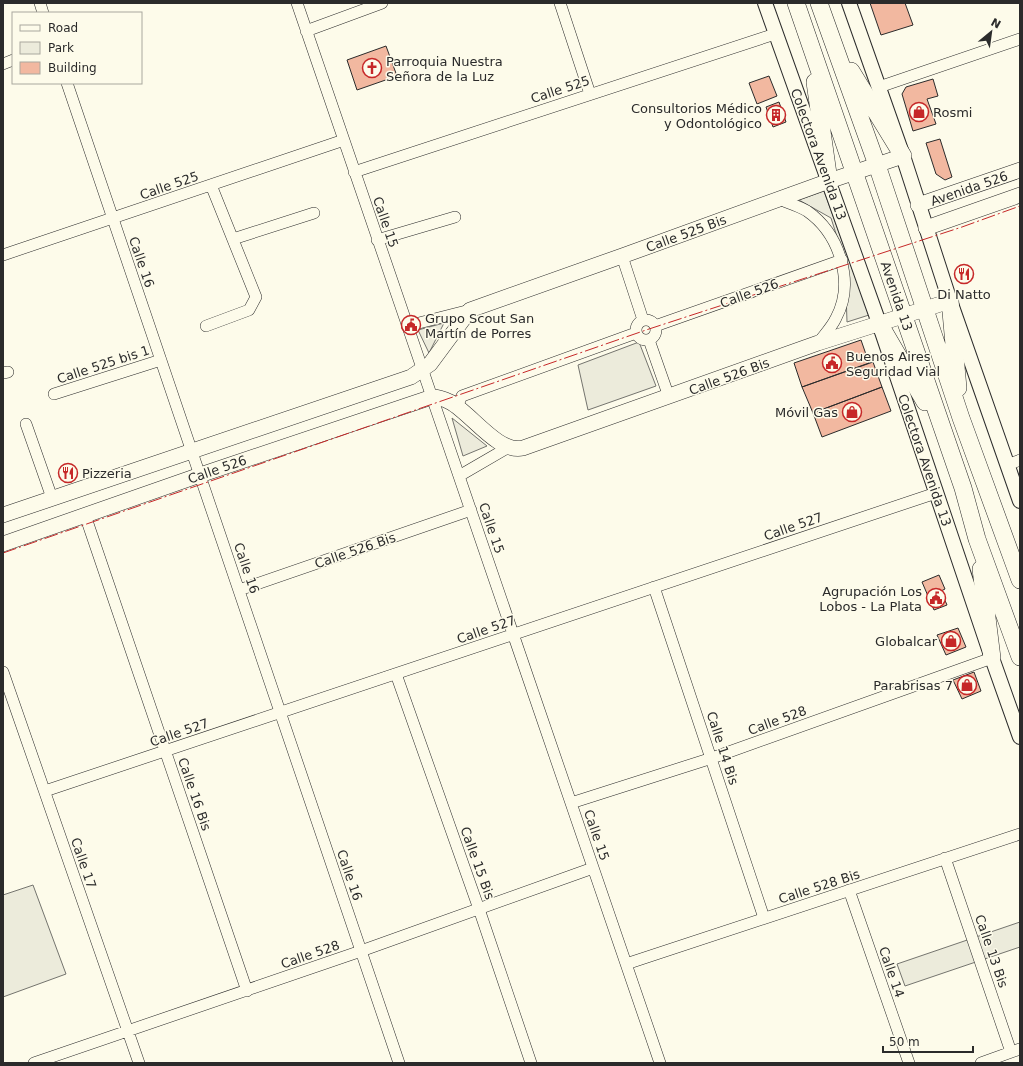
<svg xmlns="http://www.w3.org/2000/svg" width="1023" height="1066" viewBox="0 0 1023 1066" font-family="'DejaVu Sans',sans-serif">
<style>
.green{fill:#ecebdb;stroke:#74746e}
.building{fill:#f2b8a0;stroke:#2b2b2b}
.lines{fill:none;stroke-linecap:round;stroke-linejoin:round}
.minor-casing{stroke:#2b2b2b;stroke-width:12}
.tertiary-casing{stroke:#2b2b2b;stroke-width:16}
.secondary-casing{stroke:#2b2b2b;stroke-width:16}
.primary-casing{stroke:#2b2b2b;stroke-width:18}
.minor{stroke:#fdfbea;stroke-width:11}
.tertiary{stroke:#fdfbea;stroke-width:14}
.secondary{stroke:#fdfbea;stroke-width:15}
.primary{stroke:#fdfbea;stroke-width:17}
.power{stroke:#c62828;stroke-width:1;stroke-dasharray:14 3 2 3;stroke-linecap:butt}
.labels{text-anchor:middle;stroke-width:3;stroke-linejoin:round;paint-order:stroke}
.poi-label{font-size:13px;fill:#2b2b2b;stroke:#fdfbea;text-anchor:start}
.street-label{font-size:13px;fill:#2b2b2b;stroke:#fdfbea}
</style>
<rect width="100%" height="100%" fill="#fdfbea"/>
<!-- green -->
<path class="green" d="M824,191l45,124 -22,7 -2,-60 -14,-44 -32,-18z
M444,323l-15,30 -11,-23z
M639,342l17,44 -68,24 -10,-45z
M452,418l35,28 -24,10z
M33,885l33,89 -63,23v-102z
M1020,922v25l-115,39 -8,-22z"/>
<!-- building -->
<path class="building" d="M870,3h35l8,22 -32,10z
M386,46l11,30 -40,14 -10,-30z
M769,76l8,20 -20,8 -8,-21z
M933,79l5,17 -11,3 9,25 -23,7 -11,-37 4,-7z
M779,102l7,20 -13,5 -7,-20z
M940,139l12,38 -7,3 -9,-6 -10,-31z
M861,340l8,23 -67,24 -8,-24z
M873,362l9,25 -69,26 -11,-26z
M882,387l9,24 -69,26 -9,-24z
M939,575l6,14 -4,2 6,14 -13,5 -12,-28z
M958,628l8,19 -20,8 -9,-20z
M974,672l7,19 -19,8 -9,-19z"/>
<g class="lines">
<!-- minor casing -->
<g class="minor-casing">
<path id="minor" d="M40,3l3,10
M297,3l363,1060
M560,3l30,91
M306,31l76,-28
M3,64l10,-4
M67,83l332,980
M879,87l141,-48
M354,172l421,-138
M779,199c9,4 20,7 28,12 33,23 48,72 29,107 -4,9 -12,17 -18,25
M233,239l81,-26
M377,240l78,-23
M3,255l341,-115
M622,256l21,64
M636 330a10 10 0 1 1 20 0a10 10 0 1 1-20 0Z
M206,326l43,-16 7,-13 -45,-112
M407,326l63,-16
M655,326l187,-66
M649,340l20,57
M3,373l5,-1
M54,394l107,-34
M457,406l5,-10 174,-63
M26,424l26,74
M1007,465l13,-5
M459,476l50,-29
M85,515l162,476
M654,587l110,331
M239,590l232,-80
M3,672l136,391
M396,674l83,235 52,154
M45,791l891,-298
M571,803l141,-45 280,-100
M945,858l66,194
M849,890l60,173
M626,964l394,-130
M34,1063l327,-112 232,-83
M981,1063l39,-14"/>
</g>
<!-- tertiary casing -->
<g class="tertiary-casing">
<path id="tertiary" d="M765,3l114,320 113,335 28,79
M849,3l54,153 47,145 70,200"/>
</g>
<!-- secondary casing -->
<g class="secondary-casing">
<path id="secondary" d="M918,205l102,-35
M926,228l94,-33
M3,515l408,-138 19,-13 40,-54 152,-54 207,-75 74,-25
M3,544l197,-69 232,-78c6,0 12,2 18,5 21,11 48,52 73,46l295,-105 132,-42"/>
</g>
<!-- primary casing -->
<g class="primary-casing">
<path id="primary" d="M796,3l167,485 14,51 43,118
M819,3l58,162 84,253 59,162
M851,71l52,85
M815,82l14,99
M950,301l8,87
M879,323l46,79
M981,569l11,89"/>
</g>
<!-- minor -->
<use href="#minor" class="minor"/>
<!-- tertiary -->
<use href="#tertiary" class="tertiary"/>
<!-- secondary -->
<use href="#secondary" class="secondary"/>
<!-- primary -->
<use href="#primary" class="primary"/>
<!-- power -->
<path class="power" d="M3,553l646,-224 313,-102 58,-21"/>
</g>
<!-- icons -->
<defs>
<g id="church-ring" transform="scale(1)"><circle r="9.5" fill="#fdfbea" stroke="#c62828" stroke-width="1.5"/><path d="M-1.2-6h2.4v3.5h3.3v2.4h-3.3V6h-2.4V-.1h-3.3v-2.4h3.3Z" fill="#c62828"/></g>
<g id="shop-ring" transform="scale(1)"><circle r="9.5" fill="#fdfbea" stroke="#c62828" stroke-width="1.5"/><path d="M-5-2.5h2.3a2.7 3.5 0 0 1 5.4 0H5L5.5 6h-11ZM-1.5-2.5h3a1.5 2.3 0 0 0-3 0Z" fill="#c62828"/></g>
<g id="building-ring" transform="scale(1)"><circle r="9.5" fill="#fdfbea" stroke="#c62828" stroke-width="1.5"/><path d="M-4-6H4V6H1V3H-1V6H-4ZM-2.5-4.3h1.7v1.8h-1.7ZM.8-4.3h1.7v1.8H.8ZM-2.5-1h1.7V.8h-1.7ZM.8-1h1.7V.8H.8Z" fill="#c62828"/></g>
<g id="restaurant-ring" transform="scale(1)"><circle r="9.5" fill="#fdfbea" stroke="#c62828" stroke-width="1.5"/><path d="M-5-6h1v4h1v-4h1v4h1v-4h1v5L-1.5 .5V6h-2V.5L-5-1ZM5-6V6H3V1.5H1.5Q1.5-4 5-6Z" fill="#c62828"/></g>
<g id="civic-ring" transform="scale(1)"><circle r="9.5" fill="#fdfbea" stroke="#c62828" stroke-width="1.5"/><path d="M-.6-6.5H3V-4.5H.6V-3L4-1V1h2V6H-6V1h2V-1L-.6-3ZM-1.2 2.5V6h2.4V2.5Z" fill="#c62828"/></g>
</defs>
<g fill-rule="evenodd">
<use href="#church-ring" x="372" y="68"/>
<use href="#shop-ring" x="919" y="112"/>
<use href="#building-ring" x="776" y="115"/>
<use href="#restaurant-ring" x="964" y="274"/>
<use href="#civic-ring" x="411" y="325"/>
<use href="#civic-ring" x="832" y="363"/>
<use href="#shop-ring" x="852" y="412"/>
<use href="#restaurant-ring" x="68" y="473"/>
<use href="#civic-ring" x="936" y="598"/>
<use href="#shop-ring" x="951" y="641"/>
<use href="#shop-ring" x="967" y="685"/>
</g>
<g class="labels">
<!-- poi labels -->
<g class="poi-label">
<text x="386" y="66">Parroquia Nuestra<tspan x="386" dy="15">Señora de la Luz</tspan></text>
<text x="762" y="113" text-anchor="end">Consultorios Médico<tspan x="762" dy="15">y Odontológico</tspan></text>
<text x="933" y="117">Rosmi</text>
<text x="964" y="299" text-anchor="middle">Di Natto</text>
<text x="425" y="323">Grupo Scout San<tspan x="425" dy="15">Martín de Porres</tspan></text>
<text x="846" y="361">Buenos Aires<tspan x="846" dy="15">Seguridad Vial</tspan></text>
<text x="838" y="417" text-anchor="end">Móvil Gas</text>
<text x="82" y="478">Pizzeria</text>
<text x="922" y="596" text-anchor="end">Agrupación Los<tspan x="922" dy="15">Lobos - La Plata</tspan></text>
<text x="937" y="646" text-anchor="end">Globalcar</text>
<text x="953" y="690" text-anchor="end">Parabrisas 7</text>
</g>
<!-- street labels -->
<g class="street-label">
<text transform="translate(560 89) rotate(-18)" y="5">Calle 525</text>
<text transform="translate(819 154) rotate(70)" y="5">Colectora Avenida 13</text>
<text transform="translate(169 185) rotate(-19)" y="5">Calle 525</text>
<text transform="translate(969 188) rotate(-19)" y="5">Avenida 526</text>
<text transform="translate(386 222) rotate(71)" y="5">Calle 15</text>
<text transform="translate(686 233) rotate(-20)" y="5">Calle 525 Bis</text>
<text transform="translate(142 262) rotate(71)" y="5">Calle 16</text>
<text transform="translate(749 293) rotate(-20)" y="5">Calle 526</text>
<text transform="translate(897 296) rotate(71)" y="5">Avenida 13</text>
<text transform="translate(103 364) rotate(-18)" y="5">Calle 525 bis 1</text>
<text transform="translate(729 376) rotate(-20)" y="5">Calle 526 Bis</text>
<text transform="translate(925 460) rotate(71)" y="5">Colectora Avenida 13</text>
<text transform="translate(217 469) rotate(-19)" y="5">Calle 526</text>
<text transform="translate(793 526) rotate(-19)" y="5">Calle 527</text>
<text transform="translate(492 528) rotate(71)" y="5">Calle 15</text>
<text transform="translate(355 550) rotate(-19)" y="5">Calle 526 Bis</text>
<text transform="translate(247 568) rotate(71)" y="5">Calle 16</text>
<text transform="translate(486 629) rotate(-19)" y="5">Calle 527</text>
<text transform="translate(777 720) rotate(-20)" y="5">Calle 528</text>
<text transform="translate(179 732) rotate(-19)" y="5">Calle 527</text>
<text transform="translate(723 748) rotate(72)" y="5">Calle 14 Bis</text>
<text transform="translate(195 794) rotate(71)" y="5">Calle 16 Bis</text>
<text transform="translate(597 835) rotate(71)" y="5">Calle 15</text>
<text transform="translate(84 863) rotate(71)" y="5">Calle 17</text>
<text transform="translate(478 863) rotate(70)" y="5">Calle 15 Bis</text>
<text transform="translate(350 875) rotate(71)" y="5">Calle 16</text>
<text transform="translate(819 886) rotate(-18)" y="5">Calle 528 Bis</text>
<text transform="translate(992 951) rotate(71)" y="5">Calle 13 Bis</text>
<text transform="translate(310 954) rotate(-19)" y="5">Calle 528</text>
<text transform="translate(892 972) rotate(71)" y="5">Calle 14</text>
</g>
</g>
<!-- border -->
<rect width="1023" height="1066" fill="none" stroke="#2b2b2b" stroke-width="8"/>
<!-- legend -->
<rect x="12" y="12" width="130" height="72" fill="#fdfbea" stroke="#a9a89e"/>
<rect x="20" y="25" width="20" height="6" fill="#fdfbea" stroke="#a9a89e"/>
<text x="48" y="32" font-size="12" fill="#2b2b2b">Road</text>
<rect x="20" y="42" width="20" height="12" fill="#ecebdb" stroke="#a9a89e"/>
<text x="48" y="52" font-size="12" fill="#2b2b2b">Park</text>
<rect x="20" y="62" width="20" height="12" fill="#f2b8a0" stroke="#a9a89e"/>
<text x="48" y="72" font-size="12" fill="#2b2b2b">Building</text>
<!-- north arrow -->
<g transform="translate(991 32) rotate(29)" stroke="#fdfbea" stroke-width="3" paint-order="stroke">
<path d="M0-3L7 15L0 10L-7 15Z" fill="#2b2b2b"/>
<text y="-6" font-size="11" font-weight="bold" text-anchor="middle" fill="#2b2b2b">N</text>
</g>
<!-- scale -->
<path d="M883 1046v6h90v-6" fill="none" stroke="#2b2b2b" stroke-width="2"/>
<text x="889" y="1046" font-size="12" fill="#2b2b2b" stroke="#fdfbea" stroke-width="3" paint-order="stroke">50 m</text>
</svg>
